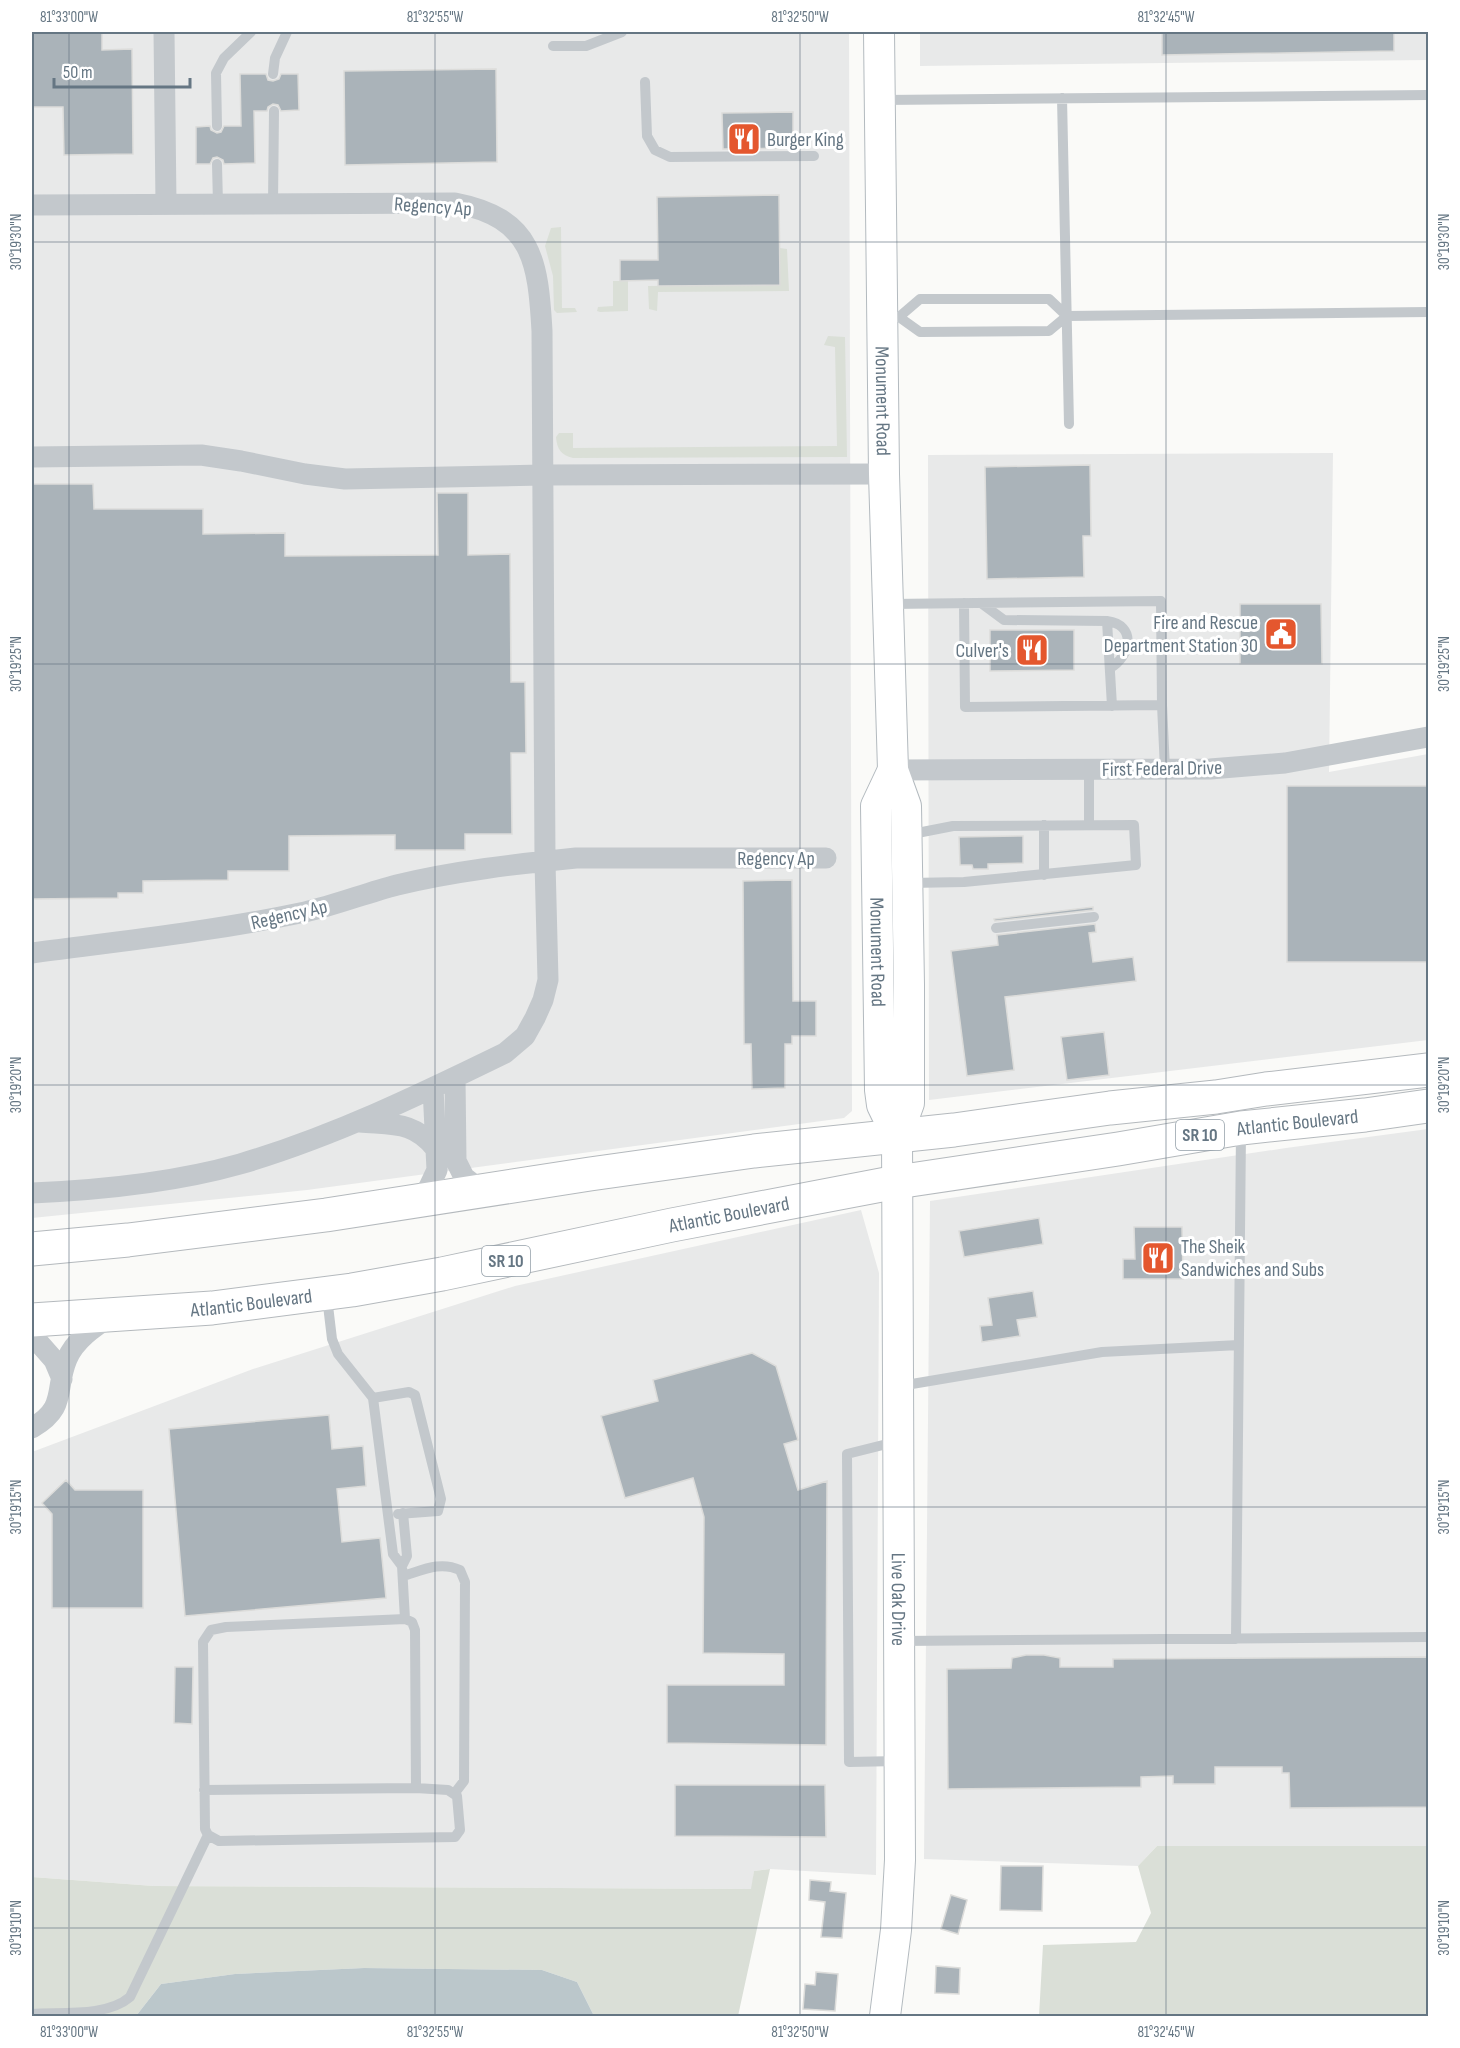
<svg xmlns="http://www.w3.org/2000/svg" width="1460" height="2048" viewBox="0 0 1460 2048" font-family="'Sofia Sans Condensed',sans-serif">
<style>
.built{fill:#e8e9e9}
.green{fill:#dadfd7}
.water{fill:#bbc7cb}
.building{fill:#aab3b9;stroke:#dcdcda;stroke-width:1.5}
.lines{fill:none;stroke-linecap:round;stroke-linejoin:round}
.secondary-casing{stroke:#b3babf;stroke-width:32}
.trunk-casing{stroke:#b4b9bd;stroke-width:35}
.service{stroke:#c3c8cc;stroke-width:10}
.minor{stroke:#c3c8cc;stroke-width:21}
.secondary{stroke:#fff;stroke-width:30}
.trunk{stroke:#fff;stroke-width:33}
.ticks{fill:none;stroke:#657683;stroke-width:1.5;stroke-opacity:0.45}
.labels{text-anchor:middle;stroke-width:6;stroke-linejoin:round;paint-order:stroke}
.shield{fill:#fff;stroke:#939fa8;stroke-width:1.5}
.shield-label{font-size:18px;font-weight:bold;fill:#657683}
.poi-label{font-size:20px;fill:#657683;stroke:#fff;text-anchor:start}
.street-label{font-size:20px;fill:#657683;stroke:#fff}
.neatline{fill:none;stroke:#657683;stroke-width:2}
.ticks-label{font-size:15px;text-anchor:middle;fill:#657683}
</style>
<rect width="100%" height="100%" fill="#fafaf8"/>
<!-- built -->
<path class="built" d="M32,32h817l3,1079 -8,7 -537,72 -275,28z
M920,32h508v28l-508,6z
M1333,453l-4,319 99,-18v286l-499,60 -1,-645z
M1428,1129v717h-271l-19,20 -214,-7 6,-658 356,-53z
M861,1210l18,63 -3,602 -106,-6 -16,2 -2,18 -598,-3 -122,-9v-425l221,-83 262,-83z"/>
<!-- green -->
<path class="green" d="M561,227l1,81h13l2,4 -20,1 -3,-3 -1,-34 -8,-30 6,-18z
M780,248l7,1 2,42 -131,1 -1,19 -8,-2 -1,-23 132,-1z
M613,281h15v30l-28,1 -3,-1 1,-4 15,-1z
M828,336l17,1 2,120 -274,1c-12,-3 -16,-9 -17,-21l3,-4h14v15l264,-2 -2,-99 -11,-2z
M1157,1846h271v170h-389l4,-71 93,-3 15,-29 -13,-47z
M770,1869l-32,147h-144l-17,-34 -35,-12 -178,-2 -129,6 -74,10 -25,32h-104v-139l122,9 597,3 3,-18z"/>
<!-- water -->
<path class="water" d="M364,1968l178,2 35,12 17,34h-458l25,-32 74,-10z"/>
<!-- building -->
<path class="building" d="M32,32h70v18l30,-1 1,105 -69,1 -1,-48h-31z
M1162,32h232v19l-232,4z
M496,69l1,93 -152,3 -1,-94z
M240,74h26l2,6 5,1 6,-2 2,-5h17l1,36 -18,1 -3,-6 -5,-1 -5,3 -1,4h-13l1,52 -31,1 -1,-4 -6,-3 -4,1 -3,6h-14v-37l14,-1 1,4 6,3 4,-1 3,-6h17z
M793,112v36l-70,1 -1,-36z
M779,195l1,90 -122,1v-6l-38,1v-21h38l-1,-63z
M1090,465l1,71h-8l1,41 -97,2 -2,-112z
M32,484h61l1,25h109v25l82,-1v23l153,-1 -1,-62h31v62l42,-1 1,128h14l1,71h-15l1,81h-47v16h-70v-15l-106,1v35h-61v9l-85,1v12h-25v5l-86,1z
M1240,604h81l1,60h-82z
M990,630h84v40l-84,1z
M1287,786h141v176h-141z
M1023,836v27l-35,1v5h-15l-1,-4h-12l-1,-28z
M792,880l1,121h23v35h-24v8h-7v44l-33,1 -1,-45h-7l-1,-163z
M1093,907v3l-98,11 -1,-2z
M1095,924l1,8 -7,1 4,29 40,-5 3,24 -131,16 9,73 -47,6 -16,-125 47,-6 -1,-10z
M1104,1032l5,43 -42,5 -6,-43z
M1039,1218l4,26 -79,13 -5,-26z
M1134,1227h48l1,52h-60v-20h12z
M1033,1291l4,26 -20,3 3,16 -38,6 -2,-16 12,-1 -4,-27z
M752,1353l24,13 22,74 -14,4 14,46 29,-9 -1,264 -159,-2v-58h117v-31l-81,-1 1,-136 -11,-39 -68,20 -24,-82 57,-15 -5,-21z
M329,1415l3,34 31,-3 3,40 -29,3 5,53 38,-4 6,60 -201,18 -16,-187z
M66,1480l9,10h68v118h-91v-94l-10,-11z
M1026,1655h18l16,3v9h53v-8l315,-2v150l-138,1 -1,-35h-7v-6h-67v17h-42v-8l-32,1v10l-193,2 -1,-120 64,-1 1,-10z
M175,1667h18l-1,57 -18,-1z
M675,1785h150l1,52 -151,-1z
M1001,1866h42l-1,45 -42,-1z
M810,1880l21,2 -1,9 16,2 -4,45 -21,-1 4,-35 -16,-2z
M951,1895l16,5 -9,34 -17,-5z
M936,1966l24,2 -1,26 -24,-1z
M816,1972l22,2 -3,37 -32,-2 2,-25 10,1z"/>
<g class="lines">
<!-- secondary casing -->
<g class="secondary-casing">
<g id="secondary">
<path id="s1" d="M879,32l5,442 9,296 13,36 3,179v118l-12,33 3,724 -4,70 -11,86"/>
<path id="s2" d="M893,770l-17,36 4,284 2,15 15,31"/>
</g>
</g>
<!-- trunk casing -->
<g class="trunk-casing">
<g id="trunk">
<path d="M32,1249l96,-9 198,-25 264,-41 164,-23 200,-21 156,-22 106,-11 50,-8 162,-19"/>
<path id="s3" d="M32,1320l180,-12 140,-18 90,-16 230,-49 225,-43 221,-33 123,-21 124,-13 63,-9"/>
</g>
</g>
<!-- service -->
<path class="service" d="M553,46h33l36,-14
M273,74l2,-16 12,-26
M645,82l2,54 8,14 15,7 144,-1
M1062,98l7,326
M883,100l545,-5
M217,126l-1,-53 8,-15 27,-26
M217,164l1,40
M273,203l1,-92
M884,317h15l21,15 129,-1 18,-15 361,-4
M899,317l21,-18h129l18,17
M981,603l23,17 103,1 5,85
M890,604l271,-3 1,104 -197,2 -1,-104
M1107,621c30,4 24,35 3,47
M1162,705l3,64
M1089,769v56
M1044,825v50
M907,835l46,-9 181,-1 2,40 -172,17 -54,1
M996,928l98,-11
M327,1297l5,42 6,15 35,44 20,156 9,12
M900,1386l202,-34 137,-7
M373,1398l36,-6 6,3 26,104 -3,12 -40,3
M895,1442l-48,12 2,308 49,-1
M403,1513l4,43 -5,10 3,53 7,3 3,8 1,158 32,2 9,6 3,34 -5,7 -236,4 -11,-6 -3,-6 -2,-187 8,-12 15,-3 179,-8
M403,1576c20,-6 37,-15 57,-6l5,12 -1,199 -10,13
M1236,1639l5,-508
M900,1641l528,-4
M204,1790l212,-2
M32,2014c30,-2 75,3 98,-17l78,-162"/>
<!-- minor -->
<path class="minor" d="M164,32l2,172
M32,205l423,-2c78,15 83,58 87,128l3,531 3,118 -5,20 -8,18 -10,18 -20,17c-86,42 -173,84 -265,111 -67,19 -139,26 -208,29
M32,457l169,-2 40,6 64,13 40,5 198,-4 341,-1
M893,770l317,-1 75,-6 143,-26
M32,953c91,-12 183,-22 273,-41 31,-7 61,-19 92,-27 58,-14 119,-21 179,-27h250
M455,1078l1,83 8,16 18,14
M360,1122c33,3 54,-1 76,27
M420,1201l9,-14 8,-17 -4,-82
M32,1335l22,25 8,19
M32,1428c36,-21 22,-38 35,-69 8,-19 27,-32 44,-43"/>
<!-- secondary -->
<use href="#secondary" class="secondary"/>
<!-- trunk -->
<use href="#trunk" class="trunk"/>
</g>
<!-- ticks -->
<path class="ticks" d="M69,32v1984M435,32v1984M800,32v1984M1166,32v1984M32,242h1396M32,664h1396M32,1085h1396M32,1507h1396M32,1928h1396"/>
<!-- icons -->
<defs>
<g id="restaurant-square" transform="scale(1.725)"><rect x="-9" y="-9" width="18" height="18" rx="4" fill="#e4572e" stroke="#fff"/><path d="M-5-6h1v4h1v-4h1v4h1v-4h1v5L-1.5 .5V6h-2V.5L-5-1ZM5-6V6H3V1.5H1.5Q1.5-4 5-6Z" fill="#fff"/></g>
<g id="civic-square" transform="scale(1.725)"><rect x="-9" y="-9" width="18" height="18" rx="4" fill="#e4572e" stroke="#fff"/><path d="M-.6-6.5H3V-4.5H.6V-3L4-1V1h2V6H-6V1h2V-1L-.6-3ZM-1.2 2.5V6h2.4V2.5Z" fill="#fff"/></g>
</defs>
<g fill-rule="evenodd">
<use href="#restaurant-square" x="744" y="139"/>
<use href="#civic-square" x="1281" y="634"/>
<use href="#restaurant-square" x="1032" y="650"/>
<use href="#restaurant-square" x="1158" y="1258"/>
</g>
<g class="labels">
<!-- shield labels -->
<g class="shield">
<rect x="1176" y="1120" width="48" height="30" rx="4.5"/>
<rect x="482" y="1246" width="48" height="30" rx="4.5"/>
</g>
<g class="shield-label">
<text x="1200" y="1141">SR 10</text>
<text x="506" y="1267">SR 10</text>
</g>
<!-- poi labels -->
<g class="poi-label">
<text x="767" y="146">Burger King</text>
<text x="1258" y="629" text-anchor="end">Fire and Rescue<tspan x="1258" dy="23">Department Station 30</tspan></text>
<text x="1009" y="657" text-anchor="end">Culver's</text>
<text x="1181" y="1253">The Sheik<tspan x="1181" dy="23">Sandwiches and Subs</tspan></text>
</g>
<!-- street labels -->
<g class="street-label">
<text transform="translate(433 206) rotate(4)" y="7">Regency Ap</text>
<text dy="7" stroke="none"><textPath href="#s1" startOffset="369">Monument Road</textPath></text>
<text transform="translate(1162 768) rotate(-1)" y="7">First Federal Drive</text>
<text x="776" y="865">Regency Ap</text>
<text transform="translate(289 914) rotate(-13)" y="7">Regency Ap</text>
<text dy="7" stroke="none"><textPath href="#s2" startOffset="186">Monument Road</textPath></text>
<text dy="7" stroke="none"><textPath href="#s3" startOffset="1282">Atlantic Boulevard</textPath></text>
<text dy="7" stroke="none"><textPath href="#s3" startOffset="706">Atlantic Boulevard</textPath></text>
<text dy="7" stroke="none"><textPath href="#s3" startOffset="220">Atlantic Boulevard</textPath></text>
<text dy="7" stroke="none"><textPath href="#s1" startOffset="1572">Live Oak Drive</textPath></text>
</g>
</g>
<!-- border -->
<rect width="1460" height="2048" fill="none" stroke="#ffffff" stroke-width="66"/>
<!-- scale -->
<path d="M54 78v9h136v-9" fill="none" stroke="#657683" stroke-width="3"/>
<text x="63" y="78" font-size="18" fill="#657683" stroke="#ffffff" stroke-width="4.5" paint-order="stroke">50 m</text>
<rect x="33" y="33" width="1394" height="1982" class="neatline"/>
<g class="ticks-label">
<text x="69" y="22">81°33'00"W</text>
<text x="435" y="22">81°32'55"W</text>
<text x="800" y="22">81°32'50"W</text>
<text x="1166" y="22">81°32'45"W</text>
<text transform="translate(16 242) rotate(-90)" y="5">30°19'30"N</text>
<text transform="translate(1444 242) rotate(-90)" y="5">30°19'30"N</text>
<text transform="translate(16 664) rotate(-90)" y="5">30°19'25"N</text>
<text transform="translate(1444 664) rotate(-90)" y="5">30°19'25"N</text>
<text transform="translate(16 1085) rotate(-90)" y="5">30°19'20"N</text>
<text transform="translate(1444 1085) rotate(-90)" y="5">30°19'20"N</text>
<text transform="translate(16 1507) rotate(-90)" y="5">30°19'15"N</text>
<text transform="translate(1444 1507) rotate(-90)" y="5">30°19'15"N</text>
<text transform="translate(16 1928) rotate(-90)" y="5">30°19'10"N</text>
<text transform="translate(1444 1928) rotate(-90)" y="5">30°19'10"N</text>
<text x="69" y="2037">81°33'00"W</text>
<text x="435" y="2037">81°32'55"W</text>
<text x="800" y="2037">81°32'50"W</text>
<text x="1166" y="2037">81°32'45"W</text>
</g>
</svg>
